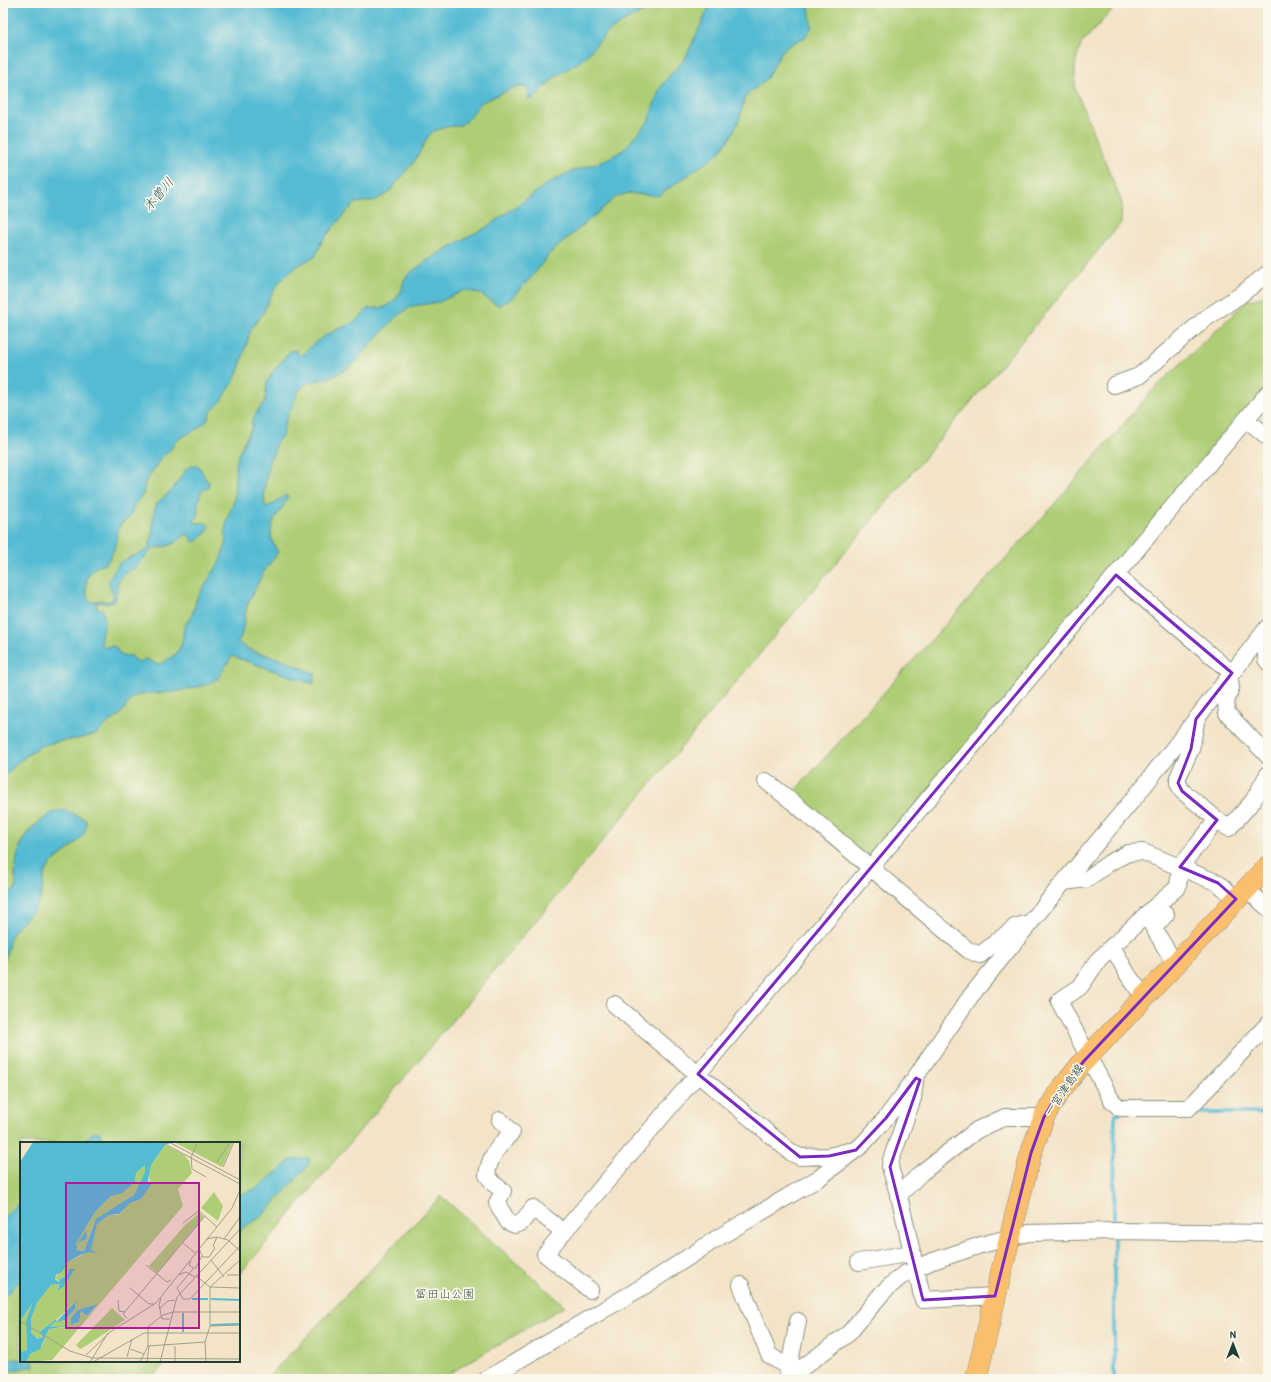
<svg xmlns="http://www.w3.org/2000/svg" width="1271" height="1382" viewBox="0 0 1271 1382" font-family="'Patrick Hand','Klee One',sans-serif">
<style>
.green{fill:#aece76;stroke:#668655}
.water{fill:#55bbd3;stroke:#3a7c84}
.lines{fill:none;stroke-linecap:round;stroke-linejoin:round}
.stream{stroke:#55bbd3;stroke-width:4}
.minor-casing{stroke:#89907e;stroke-width:18}
.major-casing{stroke:#89907e;stroke-width:22}
.minor{stroke:#fff;stroke-width:16}
.major{stroke:#fabe6d;stroke-width:21}
.marked{fill:none;stroke:#7b2cbf;stroke-width:3;stroke-linejoin:round}
.labels{text-anchor:middle;stroke-width:3.5;stroke-linejoin:round;paint-order:stroke}
.street-label{font-size:12px;fill:#1f3d34;stroke:#fbf7ec}
.park-label{font-size:12px;fill:#3c5a41;stroke:#fbf7ec}
.water-label{font-size:13px;font-style:italic;fill:#2c5c5c;stroke:#fbf7ec}
.inset-river{fill:none;stroke:#55bbd3;stroke-width:2}
.inset-road{fill:none;stroke:#9ea18c;stroke-width:1}
.view{fill:#b5179e;fill-opacity:0.15;stroke:#b5179e;stroke-width:2}
.inset-edge{fill:none;stroke:#1f3d34;stroke-width:2}
</style>
<rect width="100%" height="100%" fill="#fbf7ec"/>
<filter id="ink" filterUnits="userSpaceOnUse"><feTurbulence type="fractalNoise" baseFrequency=".025" numOctaves="2"/><feDisplacementMap in="SourceGraphic" scale="8" xChannelSelector="R" yChannelSelector="G"/><feConvolveMatrix kernelMatrix="1 2 1 2 8 2 1 2 1" color-interpolation-filters="sRGB"/></filter>
<filter id="wash" filterUnits="userSpaceOnUse"><feTurbulence type="fractalNoise" baseFrequency=".012" numOctaves="4" result="noise"/><feDisplacementMap in="SourceGraphic" scale="16" xChannelSelector="R" yChannelSelector="G"/><feGaussianBlur stdDeviation="0.9" result="paint"/><feColorMatrix in="noise" values="0 0 0 0 0 0 0 0 0 0 0 0 0 0 0 0 0 1.4 0 .05"/><feComposite in="paint" operator="in"/></filter>
<g filter="url(#wash)">
<rect width="100%" height="100%" fill="#f3e3c7"/>
<!-- green -->
<path class="green" d="M655,3h56l-26,56 -16,17 -9,12 -12,34 -26,29 -23,12 -29,9 -25,13 -15,12 -45,31 -18,9 -39,23 -18,13 -6,7 -2,10 -6,9 -10,8 -19,2 -4,7 -15,10 -11,3 -26,17 -7,8 -5,2 -32,26 -2,20 -8,10 -5,15 -7,12 -9,22 -2,41 -6,15 -3,13 1,15 -7,18 -22,35 -5,17 -8,12 -2,16 -5,10 -14,10 -6,1 -5,-2 -14,1 -6,-7 -12,-1 -3,-6 -4,-3 -10,1c-4,-7 -2,-12 1,-19l-8,-25 4,-1 8,2 8,-6 1,-13 5,-10 15,-9 16,-18c14,-1 23,-4 33,-14l11,8 12,-12 -7,-7h-8v-3l4,-4 -1,-14 5,-12 3,-12 -19,-9 -13,20 -19,22 -2,26 -4,12 -10,6 -9,2 -17,34 2,4 -2,5 -2,2 -10,-2 -7,2 -4,-2 -3,-7v-10l3,-9 7,-7 9,-3 11,-19 1,-11 5,-11 7,-5 6,-14 8,-10 2,-11 17,-27 7,-5 8,-11 30,-19 4,-10 7,-6 15,-22 7,-17 11,-37 12,-16 7,-16 10,-16 20,-17 15,-7 7,-16 25,-30 9,-8 20,-3 11,-6 27,-32 15,-27 5,-4 12,-4 14,-2 20,-22 35,-16h10l4,3 17,-3 9,-10 27,-17 26,-28 19,-12 19,-10z
M807,3h312l-38,41 -6,21v23l47,115 -1,20 -882,1052v-42l6,-7 13,-7 9,-8 41,-45 -17,-6 -33,28 -19,7v-52h-138v-8l-7,-3 -13,11h-60v58l-18,17v-255c5,-9 4,-20 9,-29 7,-12 24,-24 28,-36 5,-14 -1,-21 12,-35 10,-11 38,-24 34,-43l-18,-9 -14,1 -21,15 -12,15 -5,25 -1,10 2,6 -2,7 -4,2 -8,-2v-113l19,-18 18,-13 20,-5 17,-2 20,-5 13,-13 8,-4 14,-19 8,-4 35,-2 34,-8 19,-21 4,-7 81,28 2,-10c-11,-5 -21,-10 -32,-14 -15,-6 -34,-7 -46,-19l4,-4 6,-32 16,-32 15,-21 -5,-9 -3,-13 6,-14 7,-9 3,-12 -12,9 -9,4 -1,-16 5,-32 4,-5 3,-12 6,-7 3,-13 13,-31 7,-8 11,-3 65,-49 15,-15 16,-11 27,-4 26,-12 15,4 18,11 12,-5 25,-27 14,-19 67,-57 12,-4 12,2 77,-40 15,-20 7,-15 6,-23 21,-18 16,-28 9,-7 14,-7 4,-31z
M1268,295v91l-399,476 -78,-67 253,-279 106,-123 97,-92z
M441,1196l124,110 -125,73h-174z
M21,1280v79l-18,1v-62z
M33,1361h134l-15,18h-149v-7l31,-6z"/>
<!-- water -->
<path class="water" d="M3,3h652l-9,7 -19,10 -19,12 -26,28 -27,17 -21,21 -5,2 -1,-2 1,-8 -3,-3h-11l-35,16 -13,18 -7,4 -14,2 -12,4 -5,4 -15,27 -27,32 -11,6 -20,3 -9,8 -25,30 -7,16 -15,7 -20,17 -10,16 -7,16 -12,16 -11,37 -7,17 -15,22 -7,6 -4,10 -10,8 -20,11 -8,11 -7,6 -17,25 -2,12 -8,10 -6,14 -8,5 -4,11 -1,11 -6,13 -5,6 -9,3 -7,7 -3,9v10l3,7 4,2c7,-2 15,1 19,-2l2,-5 -5,-10 -1,-4 11,-18 29,-14 4,-12 2,-26 3,-8 16,-14 13,-20 5,-3h8l6,12 4,5 -1,5 -6,2c-4,10 -5,16 -4,26l-4,4v3h12l3,4c-1,5 -11,15 -16,15l-4,-7 -3,-1c-11,11 -19,13 -33,14 -6,6 -11,14 -17,19 -8,5 -13,5 -17,13 -3,6 -1,18 -5,21 -5,5 -11,0 -18,2l1,5 5,1c8,16 -6,25 1,38l10,-1 4,3 3,6 12,1 6,7 3,-2 5,-2 11,5 6,-1 14,-10 5,-10 2,-16 8,-12 5,-17 22,-35 7,-18 -1,-15 3,-13 6,-15 2,-41 4,-10 12,-24v-7l5,-8 8,-10 2,-20 7,-12 16,-19 6,-1 3,6c6,-2 7,-6 12,-10 3,-3 8,-6 12,-9 15,-10 35,-12 44,-28l19,-2 10,-8 6,-9 2,-10 6,-7 18,-13 39,-23 18,-9 45,-31 15,-12 25,-13 29,-9 23,-12 26,-29 12,-34 9,-12 16,-17 26,-56h96l2,3 3,21 -7,10 -14,7 -9,7 -16,28 -21,18 -6,23 -7,15 -15,20 -59,41 -30,-3 -12,4 -67,57 -14,19 -25,27 -12,5 -18,-11 -15,-4 -26,12 -27,4 -16,11 -39,43 -12,10 -14,7 -26,7 -7,8 -13,31 -3,13 -6,7 -3,12 -4,5 -5,32 1,15 9,-3 12,-9 2,2c-11,21 -26,30 -10,55l-15,21 -16,32 -6,33 -4,3c11,12 31,14 46,19 11,4 21,9 32,14l-2,10 -81,-28 -14,22 -9,6 -34,8 -35,2 -8,4 -14,19 -8,4 -13,13 -20,5 -17,2 -20,5 -18,13 -19,18z
M61,810l7,1 18,9c4,19 -24,32 -35,44 -11,12 -6,26 -13,40 -6,12 -19,18 -26,30 -5,9 -4,20 -9,29v-73l8,2 4,-2c2,-7 0,-9 0,-16 2,-24 6,-36 24,-52 7,-5 13,-10 22,-12z
M94,1132h6l1,11h-20z
M305,1158l5,1 -2,7 -41,45 -9,8 -13,7 -6,7v-38l19,-7 33,-28z
M21,1201v79l-18,18v-80z
M21,1359v2h12l1,5 -31,6v-12z"/>
<g class="lines">
<!-- stream -->
<path class="stream" d="M1190,1113h78
M1114,1226l1,-112 5,-1
M1114,1236v143"/>
</g>
</g>
<g filter="url(#ink)">
<g class="lines">
<!-- minor casing -->
<g class="minor-casing">
<path id="minor" d="M1114,385l25,-9 67,-58 33,-22 28,-22 1,1
M1246,419l22,18
M1116,575l116,98
M1266,629v30l2,3
M1229,676l2,11 -5,15 1,11 41,43
M1196,722l-5,27 -13,28v6l4,8 43,35 4,2 24,-27 15,-27
M766,781l28,22 174,147 12,5 35,-28 14,-4
M1217,820l-37,47 -2,20 -26,22 -53,50 -19,28 -21,14 53,100 8,7h69l79,-84
M1064,882l23,-3 22,-16 19,-10 15,-1 75,31 18,16
M1246,889l22,19
M1146,915l29,49
M1154,928l12,-14
M1112,946l16,29 16,22
M614,1004l178,149 8,4 29,-1 20,-5
M915,1081l-2,17 -22,62 -1,7 10,33 23,100 72,-4
M500,1120l12,12c-14,16 -22,22 -25,43l7,9 9,7 -6,12 11,19 7,3 6,-2 12,-15 31,24
M898,1196l23,-23 56,-43 28,-13h39
M859,1262l53,-9
M741,1285l28,70 20,13
M590,1290l-45,-36 153,-180 570,-681
M787,1377l11,-56
M487,1379l162,-96 67,-44 103,-61 43,-33 24,-27 20,-27 64,-94 73,-90 97,-116 128,-164
M787,1379l62,-46 34,-41 21,-18 26,-12 51,-17 47,-12 85,-2 155,2"/>
</g>
<!-- major casing -->
<g class="major-casing">
<path id="major" d="M976,1379l26,-110 29,-116 13,-36 15,-25 25,-31 184,-195"/>
</g>
<!-- minor -->
<use href="#minor" class="minor"/>
<!-- major -->
<use href="#major" class="major"/>
</g>
</g>
<!-- marked area -->
<path class="marked" d="M1116,575l116,98 -36,46 -5,30 -13,34 4,8 35,29 -37,47 38,16 18,16 -152,162 -25,31 -15,25 -13,36 -36,143 -72,4 -33,-133 30,-87 -4,-2 -30,40 -30,32 -27,6 -29,1 -102,-83z"/>
<g class="labels">
<!-- street labels -->
<g class="street-label">
<text transform="translate(1064 1090) rotate(-56)" y="4">一宮津島線</text>
</g>
<!-- park labels -->
<g class="park-label">
<text x="445" y="1298">冨田山公園</text>
</g>
<!-- water labels -->
<g class="water-label">
<text transform="translate(158 194) rotate(-50)" y="5">木曽川</text>
</g>
</g>
<!-- overview -->
<g transform="translate(20 1142)">
<rect width="220" height="220" fill="#f3e3c7"/>
<path d="M154,0h59l-11,25zM145,3l19,10 5,6 3,12 -14,16 5,17 -131,154 -26,2 3,-7 13,-9 7,-17 16,-2h-15l3,-4 -11,8 -4,-2 5,8 -4,2 -8,-5v-15l6,-16 14,-18 9,-1 -3,7 8,-7 9,-14 -6,1 -1,5 -6,2 -1,4 -5,-4 13,-16 22,-11 8,3 -8,-4 7,-26 12,-9h9l12,-12 11,-4 9,-13 -1,-14 2,-7zM56,159l-1,8 -10,11 -12,3zM78,163l-11,11 -6,-5 -2,11 -5,3 -3,-7 7,-8zM125,23v8l-11,22 -40,28 -10,28 -8,-1 -1,-6 20,-32 16,-16 24,-14 1,-9zM194,50l9,14 -5,15 -17,-13zM180,71l4,4 -47,56 -8,-7 37,-42zM13,161l-7,18 1,29 -7,2v-31zM92,166l13,12 -41,27 -4,2 -4,-4z" fill="#aece76" fill-rule="evenodd"/>
<path d="M13,0h141l-9,3 -14,20 -3,16 3,4 -10,14 -11,4 -11,11 -10,1 -12,9 -6,26 7,4 -8,-2 -10,3 -12,7 -6,10 -6,3 -1,4 4,3 2,-4 6,-2 2,-7h6l-12,18 -6,4 3,-7 -9,1 -14,18 -6,16v14l7,6 5,-2 -5,-8 3,2 14,-11 2,1 19,-20 -1,8 -10,11 -12,3 -3,4 19,-1 -20,3 -9,20 -10,5 -4,8h-6v-10l7,-2 -1,-29 6,-17 -12,17v-159zM125,23v7l-11,23 -38,24 -12,32 -8,-1 2,-7 9,-5 -1,-7 -9,13v1h-2l20,-33 16,-16 11,-3 13,-11 1,-9zM78,162l-11,12 -6,-5 -2,11 -8,3v-7l7,-8z" fill="#55bbd3" fill-rule="evenodd"/>
<path class="inset-river" d="M172,157h16M191,157l29,1M163,171v19M191,183l28,-1"/>
<path class="inset-road" d="M141,0l79,42M149,0l71,38M178,0l-7,15 1,12 14,8M197,20l13,-20M203,25l11,-25M163,81l16,-12 18,16M186,97l11,-2 11,3 12,11M204,97l16,-22M163,101l12,10M179,107l4,8h6l6,-9 -2,-2 4,-9M191,118l13,17M171,119l-2,4 6,4 7,-13M126,123l21,17 4,-2M173,127l-16,19 6,11h7l50,-53M158,133l8,-3 9,5M207,133h13M176,134l14,11 30,1M110,146l19,16h5M141,156l-2,7 3,14h8M98,158l1,11 6,1M140,166l8,-7 7,-1M107,176l-4,-4 82,-98M0,179l50,30 22,7 148,1M190,184l30,-1M185,200l1,20M128,204v-19l15,-12 10,-3h67M110,207l14,5M66,213l24,-23 46,-29 76,-95 8,-18M107,215l5,-18M70,220l18,-29M73,220l51,-29h96M120,220l8,-16 57,-4 5,-16v-39l30,-27M127,220l2,-16M140,220l17,-65 63,-68M155,220v-16"/>
<path class="view" d="M46,41h133v145h-133z"/>
<rect width="220" height="220" class="inset-edge"/>
</g>
<!-- margin -->
<rect width="1271" height="1382" fill="none" stroke="#fbf7ec" stroke-width="16"/>
<!-- north arrow -->
<g transform="translate(1233 1344)" stroke="#fbf7ec" stroke-width="3" paint-order="stroke">
<path d="M0-3L7 15L0 10L-7 15Z" fill="#1f3d34"/>
<text y="-6" font-size="11" font-weight="bold" text-anchor="middle" fill="#1f3d34">N</text>
</g>
</svg>
